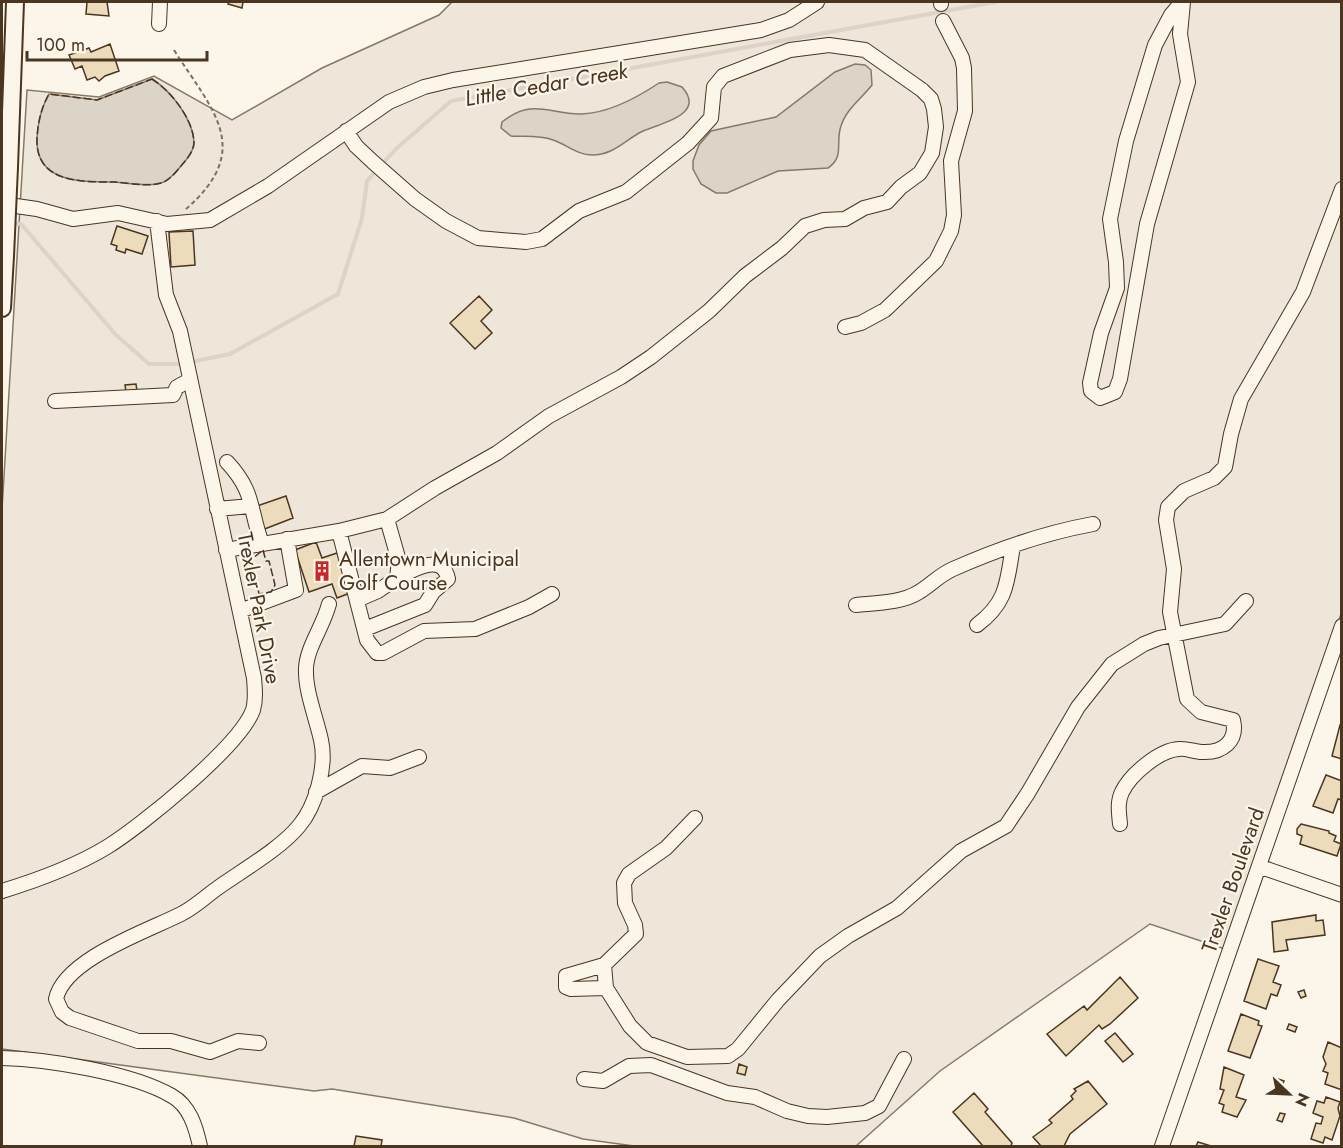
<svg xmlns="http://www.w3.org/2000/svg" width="1343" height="1148" viewBox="0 0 1343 1148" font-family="Jost,sans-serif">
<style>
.green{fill:#ede6d9;stroke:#887966;stroke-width:1.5}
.water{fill:#dcd4c6;stroke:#887966;stroke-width:1.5}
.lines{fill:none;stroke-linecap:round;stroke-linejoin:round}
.stream{stroke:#dcd4c6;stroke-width:4}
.building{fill:#ecdcbc;stroke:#4a3520;stroke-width:1.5}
.minor-casing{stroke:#4a3520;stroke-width:16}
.major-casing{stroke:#4a3520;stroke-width:20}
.path{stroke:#7f6f5c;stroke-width:2;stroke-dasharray:4.5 3;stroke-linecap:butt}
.minor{stroke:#fbf6e9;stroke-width:14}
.major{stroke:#fbf6e9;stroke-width:16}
.major-bridge-casing{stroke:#4a3520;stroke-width:20;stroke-linecap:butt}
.major-bridge{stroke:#fbf6e9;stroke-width:16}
.fence{stroke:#4a3520;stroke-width:1.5;stroke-dasharray:8 3;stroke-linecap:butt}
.labels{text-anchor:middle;stroke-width:4.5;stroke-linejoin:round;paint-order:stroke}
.poi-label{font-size:21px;fill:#4a3520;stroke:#fbf6e9;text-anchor:start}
.street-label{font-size:21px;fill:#4a3520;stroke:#fbf6e9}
.water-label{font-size:22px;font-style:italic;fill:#4a3520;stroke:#fbf6e9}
</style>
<rect width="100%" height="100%" fill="#fbf6e9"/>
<!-- green -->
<path class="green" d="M452,2h889v612l-116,335 -75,-25 -210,147 -84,75h-222l-51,-7 -69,-21 -182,-29 -18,2 -312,-42v-539l25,-420 72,7 55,-21 78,44 90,-52 117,-53z"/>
<!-- water -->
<path class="water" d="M855,64l10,1 6,5 1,15c-10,13 -26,24 -31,41 -6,16 4,31 -13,42l-50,3 -51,22h-11l-15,-9 -8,-15v-8l6,-16 12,-14 65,-14 59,-45z
M152,79c19,12 41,40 42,63 0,9 -7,17 -13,24 -5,6 -12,15 -20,17 -13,4 -33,0 -46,-1 -34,0 -80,1 -78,-44 1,-16 4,-30 12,-44l48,6z
M667,82l15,5c26,29 -26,37 -41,45 -17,9 -28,23 -49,23 -15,0 -26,-11 -39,-15 -14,-5 -27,-3 -42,-4l-10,-8 1,-6c31,-25 48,-7 80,-8 26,-1 56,-17 77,-31z"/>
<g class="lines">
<!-- stream -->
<path class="stream" d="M381,165l16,-17 54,-47 544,-99
M12,223l9,1 95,111 33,29h32l49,-10 108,-60 24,-76 5,-37 9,-10"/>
</g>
<!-- building -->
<path class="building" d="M87,2h20l2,14 -23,-2z
M229,2h14l-1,6 -14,-4z
M110,44l9,27 -14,5 -6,5 -4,-4 -8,3 -5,-14 -7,3 -6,-14 20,-7 2,4z
M117,226l31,10 -6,18 -16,-5 -1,4 -9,-3 1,-4 -6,-2z
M193,231l2,34 -24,2 -2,-35z
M479,296l13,14 -11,11 11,12 -17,16 -25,-26z
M136,384l1,7 -11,1 -1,-7z
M286,496l7,22 -31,12 -8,-23z
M316,542l6,16 15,-5 13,40 -13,5 -5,-14 -23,8 -14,-42z
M1340,725l2,1v33l-10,-3z
M1326,775l16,6v19l-4,-1 -5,14 -20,-7z
M1301,824l28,7v2l7,3 -2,5 7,3 -4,12 -37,-12 2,-8 -5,-2v-5z
M1316,915v6l7,-1 2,15 -39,5 2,10 -14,2 -2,-30z
M1258,959l21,7 -6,16 8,3 -4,11 -6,-2 -5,15 -22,-8z
M1120,977l18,21 -28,26 -8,5 -3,-4 -33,31 -19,-22 37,-28 3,4z
M1304,990l2,6 -5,2 -3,-6z
M1241,1014l18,7 -1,4 4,1 -12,32 -22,-7z
M1289,1024l8,3 -2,5 -8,-3z
M1115,1033l18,21 -10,8 -18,-21z
M1328,1042l14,6v42l-17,-6 3,-11 -5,-2 3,-7 -3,-7z
M739,1064l8,3 -2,8 -8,-2z
M1224,1067l20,8 -8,22 10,3 -9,17 -15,-5 2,-7 -5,-2 5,-13 -4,-1z
M1278,1079l6,2 -3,6 -5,-2z
M1088,1081l19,23 -37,30 -6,12h-23l-8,-9 19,-14 -3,-3 24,-21 -2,-3 5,-5 -2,-2z
M974,1093l14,16 -3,3 27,31 -1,3h-28l-30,-34z
M1326,1097l14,5 -2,6 2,8 -8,24 -7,-3 -2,6 -12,-4 5,-16 5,1 2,-7 -10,-4 4,-12 7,2z
M1280,1113l5,1 -3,8 -5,-2z
M356,1136l26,4 -1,6h-27z
M1198,1142l13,4h-15z"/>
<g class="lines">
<!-- minor casing -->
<g class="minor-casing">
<path id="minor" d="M941,2v2
M1182,2l-11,13 -16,30 -29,96 -16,78 6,43 1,26 -16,45 -11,50 1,8 9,7 15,-6 5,-13 27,-155 41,-142 -8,-48 3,-32
M159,24l1,-22
M346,131l10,15 17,16 42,37 31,22 32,17 48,4 16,-3 37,-28 47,-19 62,-49 23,-25 3,-31 9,-11 67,-26 39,-5 36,5 57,40 9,9 3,10 2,18 -4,26 -12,20 -19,14 -14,15 -23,6 -19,11 -21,1 -19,6 -23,22 -37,28 -36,35 -58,46 -30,20 -72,39 -52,37 -62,35 -48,31
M2,204l35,5 36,10 45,-6 49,11 43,-4 58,-34 121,-84 35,-15 29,-7 308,-50 28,-10 28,-18
M845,327l16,-4 24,-13 51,-49 15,-30 3,-16 -3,-54 14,-50 -1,-43 -2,-10 -19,-37
M55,401l118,-6 4,-8 13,-7
M227,462c28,30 22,46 35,82
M217,509l34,-3
M226,550l113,-19
M357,600l21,-9 19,-13 2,-17 -12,-42 -48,12 28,109 10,13h6l41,-22 51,-2 54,-22 23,-13
M856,605c20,-2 46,-2 63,-13 12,-7 20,-17 34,-23 45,-20 91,-36 140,-45
M240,611l56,-21 -9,-51
M977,625c31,-23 30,-44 36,-79
M365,629l60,-24 8,-13 15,-13c-5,-28 -37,-8 -51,-1
M316,792l46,-26 28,2 29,-11
M1120,824c-1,-11 -3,-22 2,-32 8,-17 37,-42 57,-43 8,-1 15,3 23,3 21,1 36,-11 31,-32l-32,-8 -14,-13 -17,-87 4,-43 -8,-49 2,-13 16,-16 30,-13 11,-11 6,-33 10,-35 62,-107 39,-103
M1261,867l81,28
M2,891c36,-11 72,-24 105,-44 34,-21 133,-101 146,-137 3,-10 2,-21 1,-32l-74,-347 -14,-36 -9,-74
M604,965l32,-31 -1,-9 -10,-22 -1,-20 5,-9 37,-26 29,-30
M606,988l-2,-23 -38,11v11l5,2 35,-1 24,38 17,17 40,14 41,-1 10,-7 40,-49 42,-44 28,-20 49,-28 64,-57 45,-25 22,-33 50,-86 34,-43 32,-20 15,-6 66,-14 21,-23
M259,1043l-21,-2 -28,11 -39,-11h-33l-68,-23 -8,-6 -6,-13c8,-40 94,-69 125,-85 14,-7 25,-18 38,-27 24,-17 61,-38 80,-61 17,-20 28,-60 22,-86 -5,-23 -16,-49 -15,-72 1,-21 17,-41 23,-64
M2,1058c45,1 131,15 170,38 18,10 24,32 28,50
M584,1079l19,2 26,-15 22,-1 76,28 28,4 32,14 21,5 19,1 38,-4 14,-7 25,-47
M1162,1146l180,-520"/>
</g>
<!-- major casing -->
<g class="major-casing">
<path id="major" d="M9,167l6,-165
M2,308l3,-52"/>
</g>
<!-- path -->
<path class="path" d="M174,50c38,60 81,99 12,159"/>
<!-- minor -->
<use href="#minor" class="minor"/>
<!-- major -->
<use href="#major" class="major"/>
<!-- major-bridge casing -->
<g class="major-bridge-casing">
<path id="major-bridge" d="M5,256l4,-89"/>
</g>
<!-- major-bridge -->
<use href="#major-bridge" class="major-bridge"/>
<!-- fence -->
<path class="fence" d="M152,79c19,12 41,40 42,63 0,9 -7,17 -13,24 -5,6 -12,15 -20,17 -13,4 -33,0 -46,-1 -34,0 -80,1 -78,-44 1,-16 4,-30 12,-44l48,6z
M263,550l3,11h3l6,24 -4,7 -12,2 -7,-35z"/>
</g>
<!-- icons -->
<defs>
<g id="building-bare" transform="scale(1.62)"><path d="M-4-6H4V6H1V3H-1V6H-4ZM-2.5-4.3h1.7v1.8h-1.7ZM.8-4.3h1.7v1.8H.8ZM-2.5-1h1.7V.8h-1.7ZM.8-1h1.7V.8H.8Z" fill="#c62828" stroke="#fbf6e9" stroke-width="2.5" paint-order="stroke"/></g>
</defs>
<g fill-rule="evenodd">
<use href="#building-bare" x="322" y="571"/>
</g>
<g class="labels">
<!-- poi labels -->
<g class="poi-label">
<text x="339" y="566">Allentown Municipal<tspan x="339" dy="24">Golf Course</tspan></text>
</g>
<!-- street labels -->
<g class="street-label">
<text transform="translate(259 608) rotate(79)" y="7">Trexler Park Drive</text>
<text transform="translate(1233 880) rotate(-71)" y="7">Trexler Boulevard</text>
</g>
<!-- water labels -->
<g class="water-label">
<text transform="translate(546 84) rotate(-10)" y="8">Little Cedar Creek</text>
</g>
</g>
<!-- border -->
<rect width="1343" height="1148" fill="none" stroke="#4a3520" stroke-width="6"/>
<!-- north arrow -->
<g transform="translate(1289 1094) rotate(113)" stroke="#fbf6e9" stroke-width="4.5" paint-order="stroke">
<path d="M0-4.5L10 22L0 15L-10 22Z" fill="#4a3520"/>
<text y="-9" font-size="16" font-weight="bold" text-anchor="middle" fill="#4a3520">N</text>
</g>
<!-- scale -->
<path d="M27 51v9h180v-9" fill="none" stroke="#4a3520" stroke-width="3"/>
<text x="36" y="51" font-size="18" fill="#4a3520" stroke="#fbf6e9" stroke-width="4.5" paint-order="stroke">100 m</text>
</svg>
